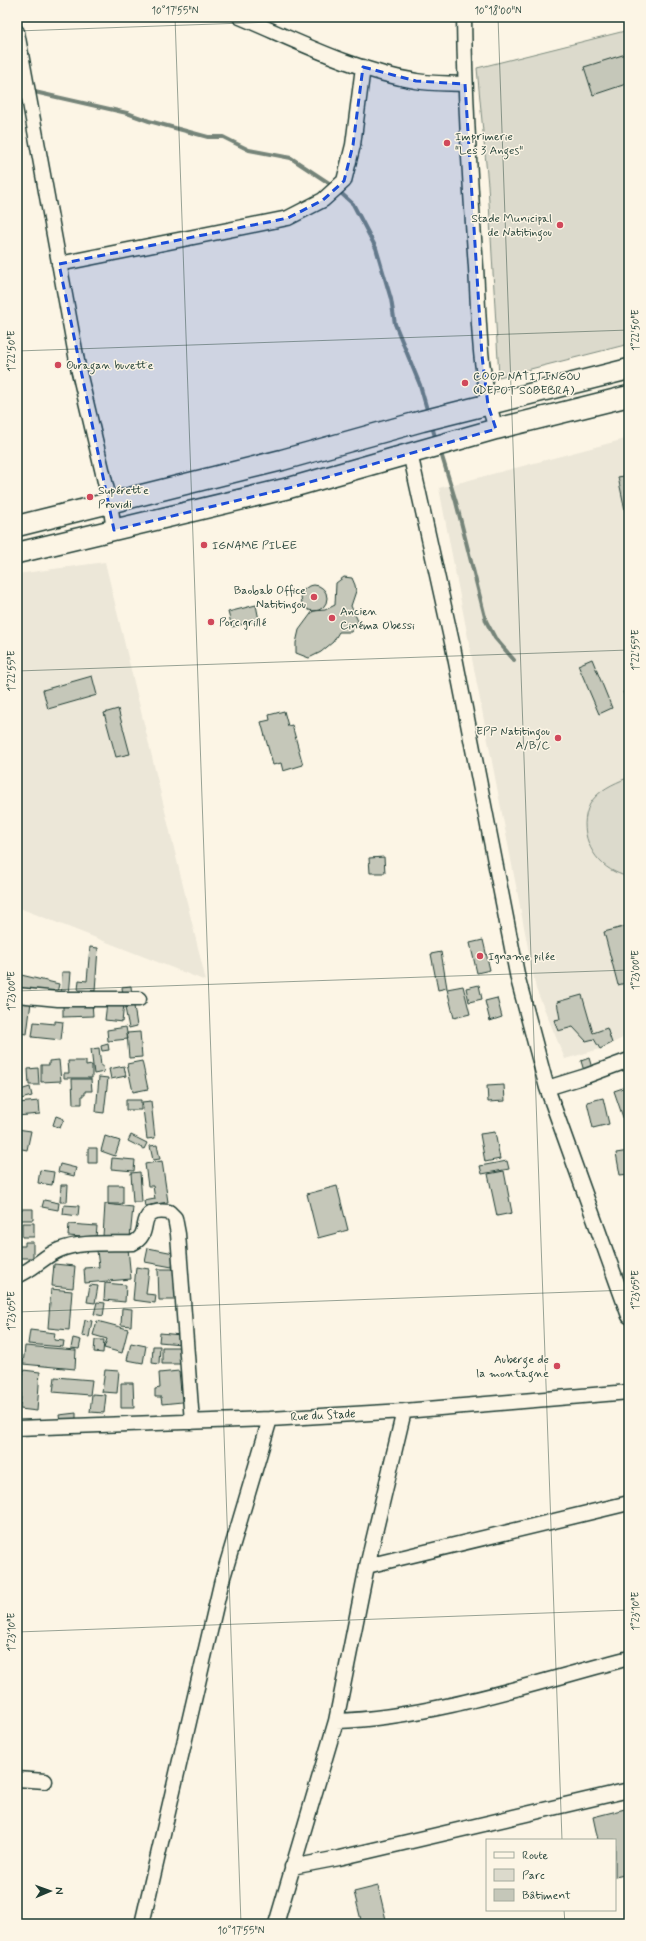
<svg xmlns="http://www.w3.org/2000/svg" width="646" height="1941" viewBox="0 0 646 1941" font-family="Mynerve,sans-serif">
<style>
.built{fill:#ece7d8}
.green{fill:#dcdacc;stroke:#7e8c80}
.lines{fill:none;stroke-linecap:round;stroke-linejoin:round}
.stream{stroke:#758479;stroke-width:4}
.building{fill:#c5c7b9;stroke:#1f3d34}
.minor-casing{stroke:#1f3d34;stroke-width:17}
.highway-casing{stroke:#1f3d34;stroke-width:23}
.minor{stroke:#fcf5e5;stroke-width:14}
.highway{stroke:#fcf5e5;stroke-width:20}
.marked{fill:#1d4ed8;fill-opacity:0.2;stroke:#1d4ed8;stroke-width:3;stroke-dasharray:8 5;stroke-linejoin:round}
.ticks{fill:none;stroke:#1f3d34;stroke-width:1;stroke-opacity:0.45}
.poi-dot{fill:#d1495b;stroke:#fcf5e5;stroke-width:1.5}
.labels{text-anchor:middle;stroke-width:3;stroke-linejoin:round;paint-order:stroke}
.poi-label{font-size:12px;fill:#1f3d34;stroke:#fcf5e5;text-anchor:start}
.street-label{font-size:12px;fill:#1f3d34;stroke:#fcf5e5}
.neatline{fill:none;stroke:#1f3d34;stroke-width:1.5}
.ticks-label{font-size:10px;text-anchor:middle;fill:#1f3d34}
</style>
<rect width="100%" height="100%" fill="#fcf5e5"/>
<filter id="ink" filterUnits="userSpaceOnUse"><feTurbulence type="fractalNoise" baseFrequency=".025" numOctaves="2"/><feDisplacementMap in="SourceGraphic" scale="8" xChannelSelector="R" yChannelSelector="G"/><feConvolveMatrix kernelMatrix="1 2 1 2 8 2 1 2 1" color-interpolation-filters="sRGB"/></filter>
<g filter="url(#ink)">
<!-- built -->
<path class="built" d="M629,438v597l-29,14 -35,10 -29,-70 -97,-501z
M105,562l101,419 -189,-74v-333z"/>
<!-- green -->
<path class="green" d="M629,30v314l-130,33 -11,-192 -11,-117z
M627,778h2v98c-6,0 -9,-2 -14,-4 -24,-11 -38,-43 -25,-68 8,-14 23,-20 37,-26z"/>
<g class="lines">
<!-- stream -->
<path class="stream" d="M17,88l110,25 22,8 59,16h15l26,13 42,8 41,27 21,19 23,44 15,51 4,25 25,61 8,28
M431,423l5,17
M440,450l16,52 30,119 9,17 19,22"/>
</g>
<!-- building -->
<path class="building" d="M629,53v30l-36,12 -9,-28z
M629,475v54l-11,-52z
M344,577l8,1 3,7 1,6 -5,15 7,15 -7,11h-12l-6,10 -12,10 -12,6 -13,-5v-10l3,-13 14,-19 12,-1 10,-5 1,-22z
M301 598a13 13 0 1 1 26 0a13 13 0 1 1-26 0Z
M256,605l3,15 -27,7 -4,-15z
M592,659l20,49 -13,6 -21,-49z
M92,676l5,19 -49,14 -5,-19z
M629,690v15l-6,-13z
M118,709l12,45 -14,3 -12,-44z
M284,711l4,15 4,-1 11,40 -20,6 -2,-8 -8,2 -12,-43 9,-2 -1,-5z
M384,857l1,16h-15l-1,-15z
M627,926l2,6v50l-11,3 -14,-53z
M483,940l7,30 -13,3 -7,-30z
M90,947l8,1 -3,43 -17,-1 1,-10 8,1z
M441,952l6,36 -9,2 -7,-36z
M62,972h9l-2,24 -8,-1z
M17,974l42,10 -3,13 -39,-10z
M479,985l3,14 -13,3 -3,-14z
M131,986l1,10 -9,1 -1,-10z
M463,986l7,28 -16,4 -7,-29z
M582,995l11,38 14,-5 5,15 -12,6 -6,-10 -8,2 -13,-14 -15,4 -4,-11 6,-1 -3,-17z
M497,998l5,19 -12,4 -5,-20z
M17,1000l14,2 -4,32 -10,-1z
M92,1002l1,14 -30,1v-14z
M107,1003l17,1 -2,18 -17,-2z
M134,1006l3,20 -8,2 -4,-20z
M55,1021l8,1 -2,18 -29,-3 2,-15 21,2z
M126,1027l2,12 -20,2 -1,-11z
M140,1032l2,25 -13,1 -2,-25z
M108,1044l1,6 -7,1 -1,-5z
M99,1048l2,18h2l1,6 -10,2 -3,-25z
M589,1058l3,10 -8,3 -3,-10z
M17,1060l5,1 -3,14h-2z
M59,1060l2,21 -20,1v-17h8v-4z
M68,1061h18v5l6,-1v13h-28v-5h5z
M142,1061l6,28 -15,3 -6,-28z
M124,1066l2,10 -15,3 -2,-10z
M38,1068l1,17h-10l-1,-16z
M99,1077l9,1 -4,35 -8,-1z
M72,1079h19l1,12h-7v4h-3v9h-9z
M504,1085l1,16 -17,1 -1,-16z
M629,1086v49l-15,-44z
M30,1087l2,9 -15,4v-9z
M603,1098l6,26 -16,4 -6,-26z
M126,1100h15v10h-15z
M39,1101l1,13 -23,2v-13z
M151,1101l4,37 -8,1 -5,-37z
M56,1116l8,3 -4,9 -7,-3z
M17,1129l14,2 -4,19 -10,-2z
M495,1132l5,27 -15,3 -5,-28z
M131,1135l16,8 -3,6 -16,-8z
M105,1136l15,5 -5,15 -14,-5z
M157,1145l3,14 -7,1 -3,-14z
M88,1148h9v15h-9z
M629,1151v23l-9,1 -4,-22z
M112,1158l23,2 -1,11 -23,-2z
M162,1161l6,41 -23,4 -1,-5 11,-2 -2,-13h-5l-3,-22z
M507,1161l2,8 -27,5 -2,-8z
M60,1164l16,4 -2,8 -16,-4z
M40,1170l14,2 -2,13 -14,-2z
M504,1171l8,42 -15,3 -9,-42z
M140,1172l2,30h-9l-2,-29z
M61,1185h7l-1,17h-7z
M108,1185h15v19h-15z
M337,1186l11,44 -30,8 -11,-44z
M44,1200l15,3 -1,7 -16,-3z
M105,1204l28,3 -3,31 -27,-2z
M64,1205l15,1 -1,10 -15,-2z
M17,1209h16v11h-16z
M22,1223h12v14h-12z
M69,1224l28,2 -1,12 -28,-2z
M25,1242h8v16h-16v-12h8z
M128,1248l3,31 -46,4 -1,-15 15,-1 -2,-16z
M148,1248l26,5 -2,14 -27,-5z
M17,1261h4l-1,11 -3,-1z
M54,1264l21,2 -2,22 -21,-2z
M136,1267l13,2 -3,25 10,1 -1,8 -22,-3z
M158,1269h18v31h-17z
M105,1283l21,2 -1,17 -21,-2z
M90,1285l8,1 -3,17 -8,-1z
M51,1289l21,2 -3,39 -21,-2z
M97,1302l8,1 -2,13 -9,-2z
M122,1308l10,1 -1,17 -10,-1z
M85,1320l7,1 -3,16 -7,-1z
M97,1321l31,8 -6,24 -18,-5 3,-9 -14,-4z
M30,1330l25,3 -1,7 10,1 -1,6 -35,-3z
M160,1333l21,2v9l-22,-2z
M73,1338l8,2 -2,9 -8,-1z
M95,1340h9l-1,13 -9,-1z
M131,1343l15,3 -3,17 -16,-3z
M25,1346l51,4 -1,19 -52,-5z
M153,1346h7l-1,18 -7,-1z
M162,1347h18v17h-18z
M23,1370l17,2 -3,39 -17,-2z
M105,1370l14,1 -2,22 -15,-1z
M179,1371l3,31 -20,2 -1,-7h-6v-8l5,-1 -1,-15z
M55,1377l37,3 -2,15 -37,-3z
M121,1383h12l1,25h-13z
M92,1394l14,1 -2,18 -14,-1z
M76,1413v7l-16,2 -1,-7z
M629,1808v66l-14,3v-37h-17l-5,-23z
M378,1886l9,38h-25l-8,-32z"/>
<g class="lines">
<!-- minor casing -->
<g class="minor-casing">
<path id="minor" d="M240,17c57,24 115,54 176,64 16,3 33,2 49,3
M464,17c1,84 6,167 12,250 3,54 3,110 20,162
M17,32l62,340 31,131 4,27
M59,264l229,-46 35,-18 21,-19 9,-36 10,-78
M410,453l43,194 65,332 29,109 82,228
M17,995l41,4h81
M547,1088l39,-12 43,-16
M19,1275c15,-6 25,-19 40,-25 22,-9 50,-6 74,-7 22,-10 -1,-35 36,-31l6,6 3,16 14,188
M17,1428l253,-9 134,-8 225,-19
M367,1566l262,-63
M336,1721c95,-3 201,-39 293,-63
M17,1779l28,2
M292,1867l47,-9 290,-68
M142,1924l79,-340 49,-165
M276,1924l60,-203 31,-155 37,-155"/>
</g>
<!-- highway casing -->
<g class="highway-casing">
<path id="highway" d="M17,526l265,-66 140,-39 207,-52
M17,553l272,-65 207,-59 133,-33"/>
</g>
<!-- minor -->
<use href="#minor" class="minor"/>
<!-- highway -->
<use href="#highway" class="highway"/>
</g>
</g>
<!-- marked area -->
<path class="marked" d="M363,67l53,14 49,3 17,272 6,49 8,24 -207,59 -175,42 -55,-266 229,-46 35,-18 21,-19 9,-36z"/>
<!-- ticks -->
<path class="ticks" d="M175,17l66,1907M498,17l64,1823M17,31l398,-14M17,351l612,-21M17,671l612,-21M17,991l612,-21M17,1312l612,-22M17,1632l612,-22M564,1910l1,14"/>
<!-- markers -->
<g class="poi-dot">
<circle cx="447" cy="143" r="4"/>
<circle cx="560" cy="225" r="4"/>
<circle cx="58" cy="365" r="4"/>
<circle cx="465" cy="383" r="4"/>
<circle cx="90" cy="497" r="4"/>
<circle cx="204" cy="545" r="4"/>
<circle cx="314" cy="597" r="4"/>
<circle cx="332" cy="618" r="4"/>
<circle cx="211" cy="622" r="4"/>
<circle cx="558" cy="738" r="4"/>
<circle cx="480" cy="956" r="4"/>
<circle cx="557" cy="1366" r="4"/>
</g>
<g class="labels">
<!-- poi labels -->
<g class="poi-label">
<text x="455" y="140">Imprimerie<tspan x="455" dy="14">"Les 3 Anges"</tspan></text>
<text x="552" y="222" text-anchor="end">Stade Municipal<tspan x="552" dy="14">de Natitingou</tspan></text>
<text x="66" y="369">Ouragan buvette</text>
<text x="473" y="380">COOP NATITINGOU<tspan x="473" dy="14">(DEPOT SOBEBRA)</tspan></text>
<text x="98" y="494">Supérette<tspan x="98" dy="14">Providi</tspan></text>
<text x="212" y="549">IGNAME PILEE</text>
<text x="306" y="594" text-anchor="end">Baobab Office<tspan x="306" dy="14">Natitingou</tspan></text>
<text x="340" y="615">Ancien<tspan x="340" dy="14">Cinéma Obessi</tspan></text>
<text x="219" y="626">Porc grillé</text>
<text x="550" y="735" text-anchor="end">EPP Natitingou<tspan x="550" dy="14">A/B/C</tspan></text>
<text x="488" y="960">Igname pilée</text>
<text x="549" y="1363" text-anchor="end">Auberge de<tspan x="549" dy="14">la montagne</tspan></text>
</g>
<!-- street labels -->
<g class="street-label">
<text transform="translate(323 1415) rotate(-3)" y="4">Rue du Stade</text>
</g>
</g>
<!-- margin -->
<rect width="646" height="1941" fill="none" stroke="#fcf5e5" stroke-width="44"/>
<!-- legend -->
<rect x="486" y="1839" width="130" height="72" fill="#fcf5e5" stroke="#a4ab9e"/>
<rect x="494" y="1852" width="20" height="6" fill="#fcf5e5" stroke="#a4ab9e"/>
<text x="522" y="1859" font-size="12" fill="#1f3d34">Route</text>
<rect x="494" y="1869" width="20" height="12" fill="#dcdacc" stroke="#a4ab9e"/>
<text x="522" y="1879" font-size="12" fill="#1f3d34">Parc</text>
<rect x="494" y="1889" width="20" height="12" fill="#c5c7b9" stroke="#a4ab9e"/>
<text x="522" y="1899" font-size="12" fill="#1f3d34">Bâtiment</text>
<!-- north arrow -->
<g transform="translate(50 1891) rotate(88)" stroke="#fcf5e5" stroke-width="3" paint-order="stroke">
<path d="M0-3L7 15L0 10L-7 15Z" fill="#1f3d34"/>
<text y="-6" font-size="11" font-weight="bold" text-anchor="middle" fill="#1f3d34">N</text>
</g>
<rect x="22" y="22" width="602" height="1897" class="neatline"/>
<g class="ticks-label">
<text x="175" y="14">10°17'55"N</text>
<text x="498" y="14">10°18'00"N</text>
<text transform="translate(635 330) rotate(-90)" y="4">1°22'50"E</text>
<text transform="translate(11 351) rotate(-90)" y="4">1°22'50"E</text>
<text transform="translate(635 650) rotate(-90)" y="4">1°22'55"E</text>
<text transform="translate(11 671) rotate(-90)" y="4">1°22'55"E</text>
<text transform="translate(635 970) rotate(-90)" y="4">1°23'00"E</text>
<text transform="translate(11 991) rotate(-90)" y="4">1°23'00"E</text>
<text transform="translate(635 1290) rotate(-90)" y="4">1°23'05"E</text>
<text transform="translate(11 1311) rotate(-90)" y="4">1°23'05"E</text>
<text transform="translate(635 1611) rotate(-90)" y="4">1°23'10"E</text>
<text transform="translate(11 1632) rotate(-90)" y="4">1°23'10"E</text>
<text x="241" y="1934">10°17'55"N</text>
</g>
</svg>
